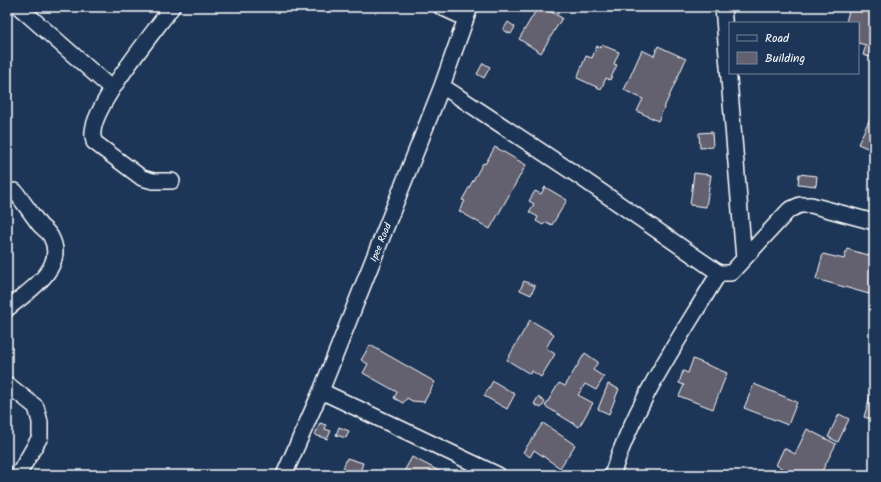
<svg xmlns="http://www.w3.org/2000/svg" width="881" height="482" viewBox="0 0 881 482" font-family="Kalam,sans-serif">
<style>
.building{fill:#636070;stroke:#fff}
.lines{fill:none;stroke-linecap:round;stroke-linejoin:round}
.street-casing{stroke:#fff;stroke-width:18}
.street{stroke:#1d3557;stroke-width:15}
.labels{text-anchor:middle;stroke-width:3;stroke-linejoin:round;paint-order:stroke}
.street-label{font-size:10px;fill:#fff;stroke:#1d3557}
</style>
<rect width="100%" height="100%" fill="#1d3557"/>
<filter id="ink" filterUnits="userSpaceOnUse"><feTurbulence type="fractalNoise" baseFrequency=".025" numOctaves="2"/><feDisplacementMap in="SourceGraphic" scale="8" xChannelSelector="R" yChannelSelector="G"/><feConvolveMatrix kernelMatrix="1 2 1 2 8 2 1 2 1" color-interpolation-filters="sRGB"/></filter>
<g filter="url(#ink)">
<!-- building -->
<path class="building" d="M538,7h5l19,11 -21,35 -22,-14z
M850,7h24v51l-11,-3 3,-10 -8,-2v-20l-12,-1z
M508,22l7,5 -4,7 -8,-4z
M602,45l17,7 -5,12 3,1 -7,15 -4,-2 -5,11 -24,-11 9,-22 6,2 5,-12 3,2z
M658,46l28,13 -28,62 -21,-10 6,-12 -19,-9 18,-40 12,6z
M483,63l7,4 -6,11 -7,-4z
M873,112h1v39l-16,-7z
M712,132l1,15 -13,1 -1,-15z
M495,147l31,18 -36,64 -31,-18 6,-10 -3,-1 21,-37 2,1z
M694,173l17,2 -5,32 -16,-2z
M799,174l18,2 -1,10 -18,-2z
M545,187l22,13 -15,25 -6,-3 -3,3 -7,-4 2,-4 -9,-5 5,-8 -5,-3 6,-10 6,3z
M847,249l27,8v18l-5,19 -53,-15 7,-25 21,5z
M524,281l11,5 -4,9 -11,-5z
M530,320l24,14 -8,14 9,6 -14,23 -9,-6 -2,3 -23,-14z
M370,345l65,37 -11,20 -12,-1 -5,-3 -4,5 -9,-5 3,-6 -34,-19 5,-9 -7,-4z
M585,353l13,9 -5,8 11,7 -8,13 -11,-6 -7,11 15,8 -14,24 -34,-21 14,-23 6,3z
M693,359l34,14 -14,36 -34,-13 5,-11 -5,-2 4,-12 5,2z
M874,361v19l-4,-1z
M493,381l22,13 -8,15 -23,-13z
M608,384l11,5 -10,25 -11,-5z
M754,384l43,18 -9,23 -44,-17z
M871,393l3,1v26l-10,-3z
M538,397l7,5 -4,6 -7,-4z
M839,414l10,5 -11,23 -10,-5z
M320,423l6,2 -1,4 6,2 -4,8 -12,-4z
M543,423l32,22 -15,23 -26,-18 -4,7 -7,-5z
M339,427l10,4 -3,7 -10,-3z
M807,429l29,15 -16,31h-35l2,-4 -11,-6 8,-17 11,6z
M412,457l35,18h-45z
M347,458l16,5 -4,12 -18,-1z"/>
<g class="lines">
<!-- street casing -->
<g class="street-casing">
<path id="street" d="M19,7l93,82
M172,7c-18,25 -78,97 -79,125 -1,3 1,7 1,10l48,36 11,3h19
M441,7l24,11
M723,7l21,252
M442,86l138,91 139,96h12l58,-63 11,-5h11l63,17
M7,309c19,-16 61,-41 44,-72 -2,-5 -9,-9 -12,-13 -8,-11 -16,-22 -24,-33
M7,384l29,23 4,15v15l-22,38
M321,391l177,84
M284,475l37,-84 121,-305 28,-79
M612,475c23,-73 68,-137 107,-202"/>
</g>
<!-- street -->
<use href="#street" class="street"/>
</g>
</g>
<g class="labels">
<!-- street labels -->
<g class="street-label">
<text transform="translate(380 242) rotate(-68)" y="4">Ipee Road</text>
</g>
</g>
<!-- margin -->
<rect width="881" height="482" fill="none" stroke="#1d3557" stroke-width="24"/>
<rect x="12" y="12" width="857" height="458" fill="none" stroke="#fff" stroke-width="1.5" filter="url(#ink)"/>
<!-- legend -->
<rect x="729" y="22" width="130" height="52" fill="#1d3557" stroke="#77869a"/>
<rect x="737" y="35" width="20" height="6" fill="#1d3557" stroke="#77869a"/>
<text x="765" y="42" font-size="12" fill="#ffffff">Road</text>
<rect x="737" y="52" width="20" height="12" fill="#636070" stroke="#77869a"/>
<text x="765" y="62" font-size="12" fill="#ffffff">Building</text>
</svg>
